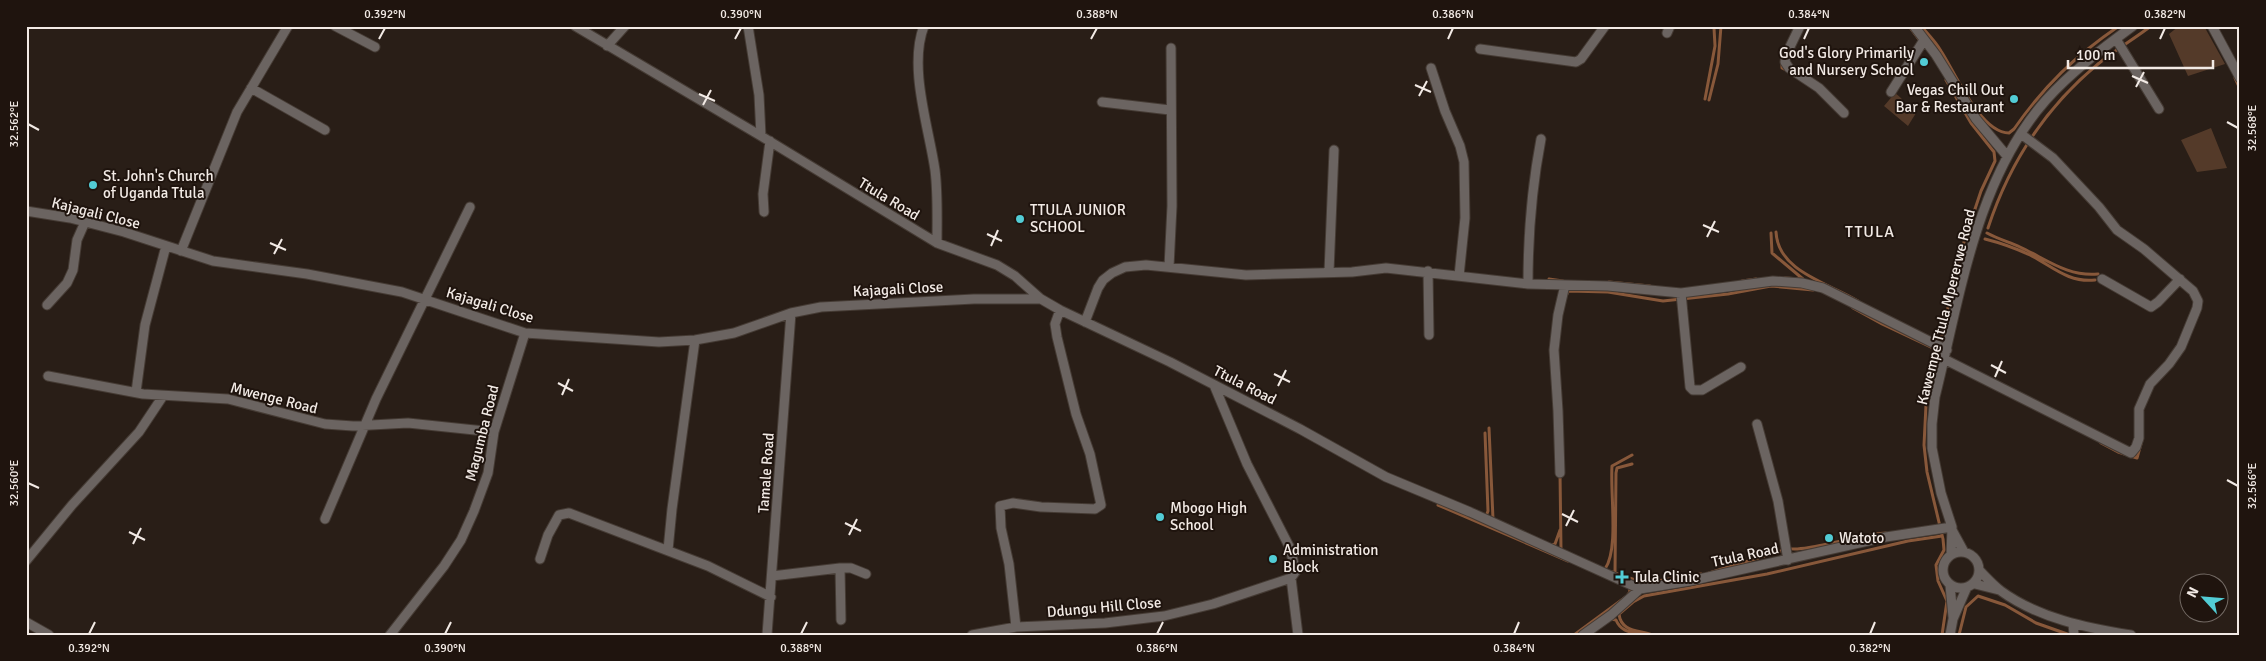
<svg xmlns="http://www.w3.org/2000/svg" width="2266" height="661" viewBox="0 0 2266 661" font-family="Signika,sans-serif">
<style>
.green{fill:#543a29}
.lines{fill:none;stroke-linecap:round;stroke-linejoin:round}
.stream{stroke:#88583a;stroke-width:3}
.minor-casing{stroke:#453b34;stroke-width:11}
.minor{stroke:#6b6461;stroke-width:9}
.ticks{fill:none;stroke:#f2eae5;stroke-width:2}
.poi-dot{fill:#52ccd5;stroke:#1f140e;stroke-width:2}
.labels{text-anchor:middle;stroke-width:4;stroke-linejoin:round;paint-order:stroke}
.poi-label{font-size:15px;fill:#f2eae5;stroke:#1f140e;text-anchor:start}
.street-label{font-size:15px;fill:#f2eae5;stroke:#1f140e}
.neighbourhood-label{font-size:16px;letter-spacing:1px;fill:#f2eae5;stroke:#1f140e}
.neatline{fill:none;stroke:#f2eae5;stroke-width:2}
.ticks-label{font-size:12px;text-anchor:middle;fill:#f2eae5}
</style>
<rect width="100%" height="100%" fill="#291e17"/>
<!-- green -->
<path class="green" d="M2179,26h25l21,38 -37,12 -19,-42z
M1895,93c9,6 13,16 21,20l-8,13 -24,-20z
M2211,128l16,40 -30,4 -16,-32z"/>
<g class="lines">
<!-- stream -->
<path class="stream" d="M1909,26l12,16
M1921,26c7,8 15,16 20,25 14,21 39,82 68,82l5,-4c30,-43 61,-73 105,-103
M1782,62v6l6,3
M2235,78l5,11
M1705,99l10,-53 -1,-18 -3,-2
M1709,100l9,-36 3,-38
M1988,228c21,-64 58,-121 110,-164 17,-14 36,-25 53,-38
M1776,232c2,40 53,51 82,69
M1771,233l1,20 31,26
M1987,233c11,6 22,9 33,14 26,12 48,30 78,27
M1985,239c16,4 30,9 45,16 22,11 38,28 65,25
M1785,278l16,1
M1549,279l14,2
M1742,281l14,-2
M1609,282l41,4
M1567,294l1,-3 40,1 55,9 65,-7 43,-8 42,4
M1853,308l29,16 55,26
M1489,428l4,91
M1485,433l3,78 -2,5
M2101,443l17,9 19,6 5,-18
M1560,473l1,76 2,2
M1438,505l130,56
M1552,545l3,-1 5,-14
M1788,548c11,6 78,-15 98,-15
M1605,569c14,-20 5,-76 7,-103l20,-11
M1612,572l32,11 57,-9
M1615,573l1,-100 1,-5 15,-4
M1709,573l75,-23
M1619,614l14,-12 11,-6 123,-22 141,-33 34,-5
M1619,614c2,18 20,16 33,21
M1611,619l5,1c5,12 15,12 27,15
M1574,635l53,-39 3,-4 -1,-6
M1942,635l5,-34 -9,-20 -2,-16 8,-15 -1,-11 -16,-67 -3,-27 2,-40 34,-151 21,-63 14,-30 -1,-9 -23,-29 -25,-43
M1959,635l7,-28 12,-11 27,9 31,18 34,12"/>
<!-- minor casing -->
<g class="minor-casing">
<path id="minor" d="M335,26l40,21
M575,26l186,110 176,107 60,22 18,11 26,23 19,11 110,52 130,67 86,48 84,35 170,77 50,-8 196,-44 66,-10
M748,26l11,69 2,41
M924,26c-16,41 5,102 11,144 3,24 2,49 2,73
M1800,26l-14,29 -1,7 4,6 30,20 25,25
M1914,26l22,29 40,64 31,37
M2212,26l28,52
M1667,33l3,-7
M2116,39l43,70
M607,46l18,-20
M1480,49l96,13 5,-3 24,-33
M1431,68l14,43 15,35 4,16 1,56 -6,58
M251,88l74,42
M1891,92l33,-52
M1102,102l68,8
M26,211l44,7 54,14 89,29 94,13 95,18 123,41 134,9 36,-2 39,-7 57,-20 30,-6 153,-8h67
M764,212l-1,-18 7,-53
M181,251l56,-139 51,-86
M1169,267l3,-61 -1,-158
M1428,271l1,64
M1329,272l5,-122
M2102,279l49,28 7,-5 22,-23
M1528,284c0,-48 4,-98 13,-145
M1681,293l9,94 3,3h9l39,-23
M47,305l20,-22 6,-13 4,-30 8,-18
M1085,322l13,-34 5,-8 9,-7 13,-6 21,-2 100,10 106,-3 34,-4 142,16 80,2 73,7 92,-12 29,2 21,5 124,62
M1944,359l187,94 5,-6 3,-9v-29l11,-25 19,-20 12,-17 16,-39 1,-7 -5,-10 -49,-42 -27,-19 -18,-23 -46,-49 -32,-24
M48,376l95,18 85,5 97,25 28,2 55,-3 86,9
M136,392l9,-67 21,-79
M1757,424l21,77 10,59
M1560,473l-2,-62 -4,-61 4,-35 7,-30
M325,519l51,-120 94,-192
M1952,530l12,22
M668,550l4,-41 23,-169
M1943 570a18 18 0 1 1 36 0a18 18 0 1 1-36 0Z
M1951,555l1,-28 -11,-34 -9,-45v-24l3,-27c25,-100 41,-218 111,-297 25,-28 57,-52 87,-74
M540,559l8,-24 11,-20 10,-2 139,53 63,31
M26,561l46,-56 67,-73 24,-36
M840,568l1,52
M1979,570c7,7 14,15 22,21 37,27 86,37 130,44
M772,576l68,-8h11l15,6
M1291,578l7,57
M1975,584l24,6
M1950,585l3,32
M26,622l23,13
M2073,624l1,11
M1016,627l-7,-63 -8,-36 -1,-22 13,-3 28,4 54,2 6,-4 -11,-51 -14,-40 -19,-77 -2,-13 5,-14
M390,635l54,-69 17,-26 13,-29 14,-38 6,-41 31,-99
M767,635l24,-322
M972,635l44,-8 89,-4 59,-7 49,-12 78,-26 5,-7 -7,-25 -42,-82 -33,-79
M1583,635l28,-20 29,-26
M1950,635l3,-16 14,-32"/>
</g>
<!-- minor -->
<use href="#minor" class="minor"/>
</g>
<!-- ticks -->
<path class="ticks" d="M379,39l6,-11M735,39l6,-11M1091,39l6,-11M1448,39l5,-11M1804,39l5,-11M2160,39l5,-11M2132,76l16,7M1415,85l16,7M2136,87l8,-15M699,94l16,7M1419,96l8,-15M703,105l8,-15M2227,122l11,6M28,124l11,6M1703,225l16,7M987,234l15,7M1707,237l8,-16M270,243l16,7M991,246l7,-16M274,254l8,-15M1991,365l15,8M1274,374l16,8M1995,377l7,-16M558,383l15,8M1278,386l8,-16M562,395l7,-16M2227,480l11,6M28,483l11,5M1562,514l16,8M845,523l16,8M1566,526l8,-16M129,532l16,8M849,535l8,-16M133,544l8,-16M89,634l6,-12M445,634l6,-12M801,634l6,-12M1157,634l6,-12M1514,634l5,-12M1870,634l5,-12"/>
<!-- markers -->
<g class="poi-dot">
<circle cx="1924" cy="62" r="5"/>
<circle cx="2014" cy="99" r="5"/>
<circle cx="93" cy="185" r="5"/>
<circle cx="1020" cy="219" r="5"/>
<circle cx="1160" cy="517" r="5"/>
<circle cx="1829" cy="538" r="5"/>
<circle cx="1273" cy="559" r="5"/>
<path d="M1619.5 569.5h5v5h5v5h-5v5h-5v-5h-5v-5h5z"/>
</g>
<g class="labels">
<!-- poi labels -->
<g class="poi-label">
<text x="1914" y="58" text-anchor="end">God's Glory Primarily<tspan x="1914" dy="17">and Nursery School</tspan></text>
<text x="2004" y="95" text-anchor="end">Vegas Chill Out<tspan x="2004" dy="17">Bar &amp; Restaurant</tspan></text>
<text x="103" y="181">St. John's Church<tspan x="103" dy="17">of Uganda Ttula</tspan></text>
<text x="1030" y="215">TTULA JUNIOR<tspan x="1030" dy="17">SCHOOL</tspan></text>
<text x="1170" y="513">Mbogo High<tspan x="1170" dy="17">School</tspan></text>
<text x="1839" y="543">Watoto</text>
<text x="1283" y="555">Administration<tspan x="1283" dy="17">Block</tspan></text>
<text x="1633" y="582">Tula Clinic</text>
</g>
<!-- street labels -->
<g class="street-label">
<text transform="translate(889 199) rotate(31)" y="5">Ttula Road</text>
<text transform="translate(96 213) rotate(14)" y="5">Kajagali Close</text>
<text transform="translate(898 289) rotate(-3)" y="5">Kajagali Close</text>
<text transform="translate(490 305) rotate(17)" y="5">Kajagali Close</text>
<text transform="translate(1946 307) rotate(-76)" y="5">Kawempe Ttula Mpererwe Road</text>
<text transform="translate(1245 385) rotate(27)" y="5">Ttula Road</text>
<text transform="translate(274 398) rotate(14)" y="5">Mwenge Road</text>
<text transform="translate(482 433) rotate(-76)" y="5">Magumba Road</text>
<text transform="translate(766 473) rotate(-86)" y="5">Tamale Road</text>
<text transform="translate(1745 555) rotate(-12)" y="5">Ttula Road</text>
<text transform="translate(1104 607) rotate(-5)" y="5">Ddungu Hill Close</text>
</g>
<!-- neighbourhood labels -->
<g class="neighbourhood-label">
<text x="1870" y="237">TTULA</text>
</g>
</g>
<!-- border -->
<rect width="2266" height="661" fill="none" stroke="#1f140e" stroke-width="55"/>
<!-- north arrow -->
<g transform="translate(2204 598) rotate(296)"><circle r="24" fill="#1f140e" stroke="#736a64"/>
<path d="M0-4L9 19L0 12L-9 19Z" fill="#52ccd5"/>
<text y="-8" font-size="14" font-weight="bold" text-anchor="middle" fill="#f2eae5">N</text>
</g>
<!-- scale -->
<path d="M2068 60v8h145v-8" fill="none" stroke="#f2eae5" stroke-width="2.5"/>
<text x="2076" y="60" font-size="15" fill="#f2eae5" stroke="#1f140e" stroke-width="4" paint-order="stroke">100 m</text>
<rect x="28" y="28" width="2210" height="606" class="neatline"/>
<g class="ticks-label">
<text x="385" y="18">0.392°N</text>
<text x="741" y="18">0.390°N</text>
<text x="1097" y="18">0.388°N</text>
<text x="1453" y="18">0.386°N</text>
<text x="1809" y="18">0.384°N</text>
<text x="2165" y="18">0.382°N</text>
<text transform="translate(14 124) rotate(-90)" y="4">32.562°E</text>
<text transform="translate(2252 128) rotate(-90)" y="4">32.568°E</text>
<text transform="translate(14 483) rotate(-90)" y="4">32.560°E</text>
<text transform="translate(2252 486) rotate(-90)" y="4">32.566°E</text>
<text x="89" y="652">0.392°N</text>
<text x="445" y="652">0.390°N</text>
<text x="801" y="652">0.388°N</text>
<text x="1157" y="652">0.386°N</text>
<text x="1514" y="652">0.384°N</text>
<text x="1870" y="652">0.382°N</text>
</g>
</svg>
